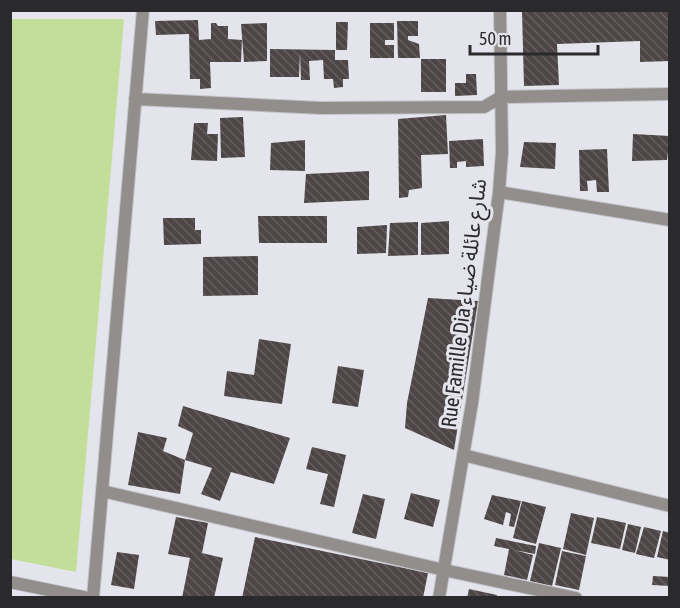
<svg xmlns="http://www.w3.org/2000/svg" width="680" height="608" viewBox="0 0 680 608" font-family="'Asap Condensed','Noto Sans Arabic',sans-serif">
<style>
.green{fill:#c3de99}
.building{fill:url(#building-back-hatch)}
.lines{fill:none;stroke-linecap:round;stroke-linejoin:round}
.minor-casing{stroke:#c3c3ca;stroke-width:14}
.minor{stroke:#918e8c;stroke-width:12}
.labels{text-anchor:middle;stroke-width:6;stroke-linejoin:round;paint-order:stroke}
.street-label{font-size:21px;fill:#2a2a2d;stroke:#e4e5ec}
</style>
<defs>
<pattern id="building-back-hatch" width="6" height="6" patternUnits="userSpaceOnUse" patternTransform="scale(1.5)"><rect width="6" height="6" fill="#4e4646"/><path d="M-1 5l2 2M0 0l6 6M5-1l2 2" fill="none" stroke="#655e5e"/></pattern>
</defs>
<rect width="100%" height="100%" fill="#e4e5ec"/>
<!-- green -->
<path class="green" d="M11,19h113l-48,553 -65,-13z"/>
<!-- building -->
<path class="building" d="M670,10v51l-30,1v-21l-83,3 2,41 -35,1 -2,-75z
M198,20l1,20 12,-1v-16h5l2,3h10v13l14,1 -1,22h-24v-6v6h-7l1,26 -11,1v-10h-10l-1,-45 -33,1 -1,-14z
M397,21h21v15h-10v4l11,4 1,14h-22z
M336,22h12l-1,28h-11z
M267,23v38l-23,1 -3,-38z
M370,23h24v17h-9v5h9v13h-24z
M270,49l65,1v10h13l1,19h-6v8l-9,1 -1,-9h-9l-1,-19 -14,1 1,19h-9l-1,-27 -1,24h-29z
M421,59h25v33h-25z
M466,74h10l1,21 -22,1v-13h11z
M446,115l2,39 -27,1 1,33 -13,2 -1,7 -9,1 -1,-79z
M243,117l2,40 -24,1 -1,-40z
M194,123h14l-1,11h11l-1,27 -26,-1z
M633,134l37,2 -3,24 -35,1z
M483,139l1,27 -18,1v-6l-9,1v6h-7l-1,-27z
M305,140v31l-35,-1 1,-27z
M524,142l32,1 -1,26 -35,-2z
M607,149l2,43h-12l-1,-12 -9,1 1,10h-8l-1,-41z
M369,171v29l-65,3 2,-29z
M258,216h69v27h-68z
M163,218h32v12h6v14l-37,1z
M449,221v33l-28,1v-32z
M418,222v33l-30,1 2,-33z
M387,225l-1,28 -29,1v-27z
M258,256v39l-55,1v-39z
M428,298l50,3 -24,149 -49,-22 2,-25z
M259,339l32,5 -9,60 -58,-8 3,-25 27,4z
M338,366l26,4 -6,37 -26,-4z
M183,406l107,32 -16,46 -43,-12 -11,29 -19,-7 11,-26 -27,-8 8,-27 -15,-7z
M138,432l29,6 -4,13 22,9 -5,34 -52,-9z
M312,447l34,8 -12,52 -14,-3 8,-30 -22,-5z
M411,493l29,7 -7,27 -29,-8z
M363,494l22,5 -9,40 -24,-6z
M492,495l29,6 -7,26 -5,-1 2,-12 -5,-2 -3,13 -19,-6z
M522,501l24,6 -10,37 -23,-6z
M571,513l23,5 -8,37 -23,-6z
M176,517l32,6 -6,30 21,5 -9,40h-32l8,-40 -22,-4z
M597,517l29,6 -6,26 -29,-6z
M628,524l13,3 -6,26 -13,-3z
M644,527l17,4 -7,27 -18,-4z
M663,531l7,2v27l-13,-3z
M255,537l173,36 -5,25 -56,-2 -1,2h-124z
M496,538l40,8 -1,8 -21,-4 19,5 -6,25 -23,-5 5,-26 -15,-3z
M539,543l22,5 -9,38 -22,-5z
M562,551l24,5 -7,34 -24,-5z
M117,552l22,3 -5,34 -23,-4z
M653,576l17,1v9l-18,-1z
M469,589l28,6v3h-30z"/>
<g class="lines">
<!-- minor casing -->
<g class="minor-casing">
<path id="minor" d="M135,99l186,9 163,-1 17,-10 169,-3
M499,192l171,28
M463,455l207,51
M102,491l342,79 132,28
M10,582l78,16
M93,598l50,-588
M439,598l33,-195 27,-211 3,-40 -2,-142"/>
</g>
<!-- minor -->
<use href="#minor" class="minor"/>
</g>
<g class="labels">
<!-- street labels -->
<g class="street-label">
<text transform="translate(464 303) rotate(-83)" y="7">Rue Famille Dia شارع عائلة ضياء</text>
</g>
</g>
<!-- border -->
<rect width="680" height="608" fill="none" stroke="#2a2a2d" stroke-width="24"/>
<!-- scale -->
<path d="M470 45v9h128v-9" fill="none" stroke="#2a2a2d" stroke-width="3"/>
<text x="479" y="45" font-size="18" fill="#2a2a2d" stroke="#e4e5ec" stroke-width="4.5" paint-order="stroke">50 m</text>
</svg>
